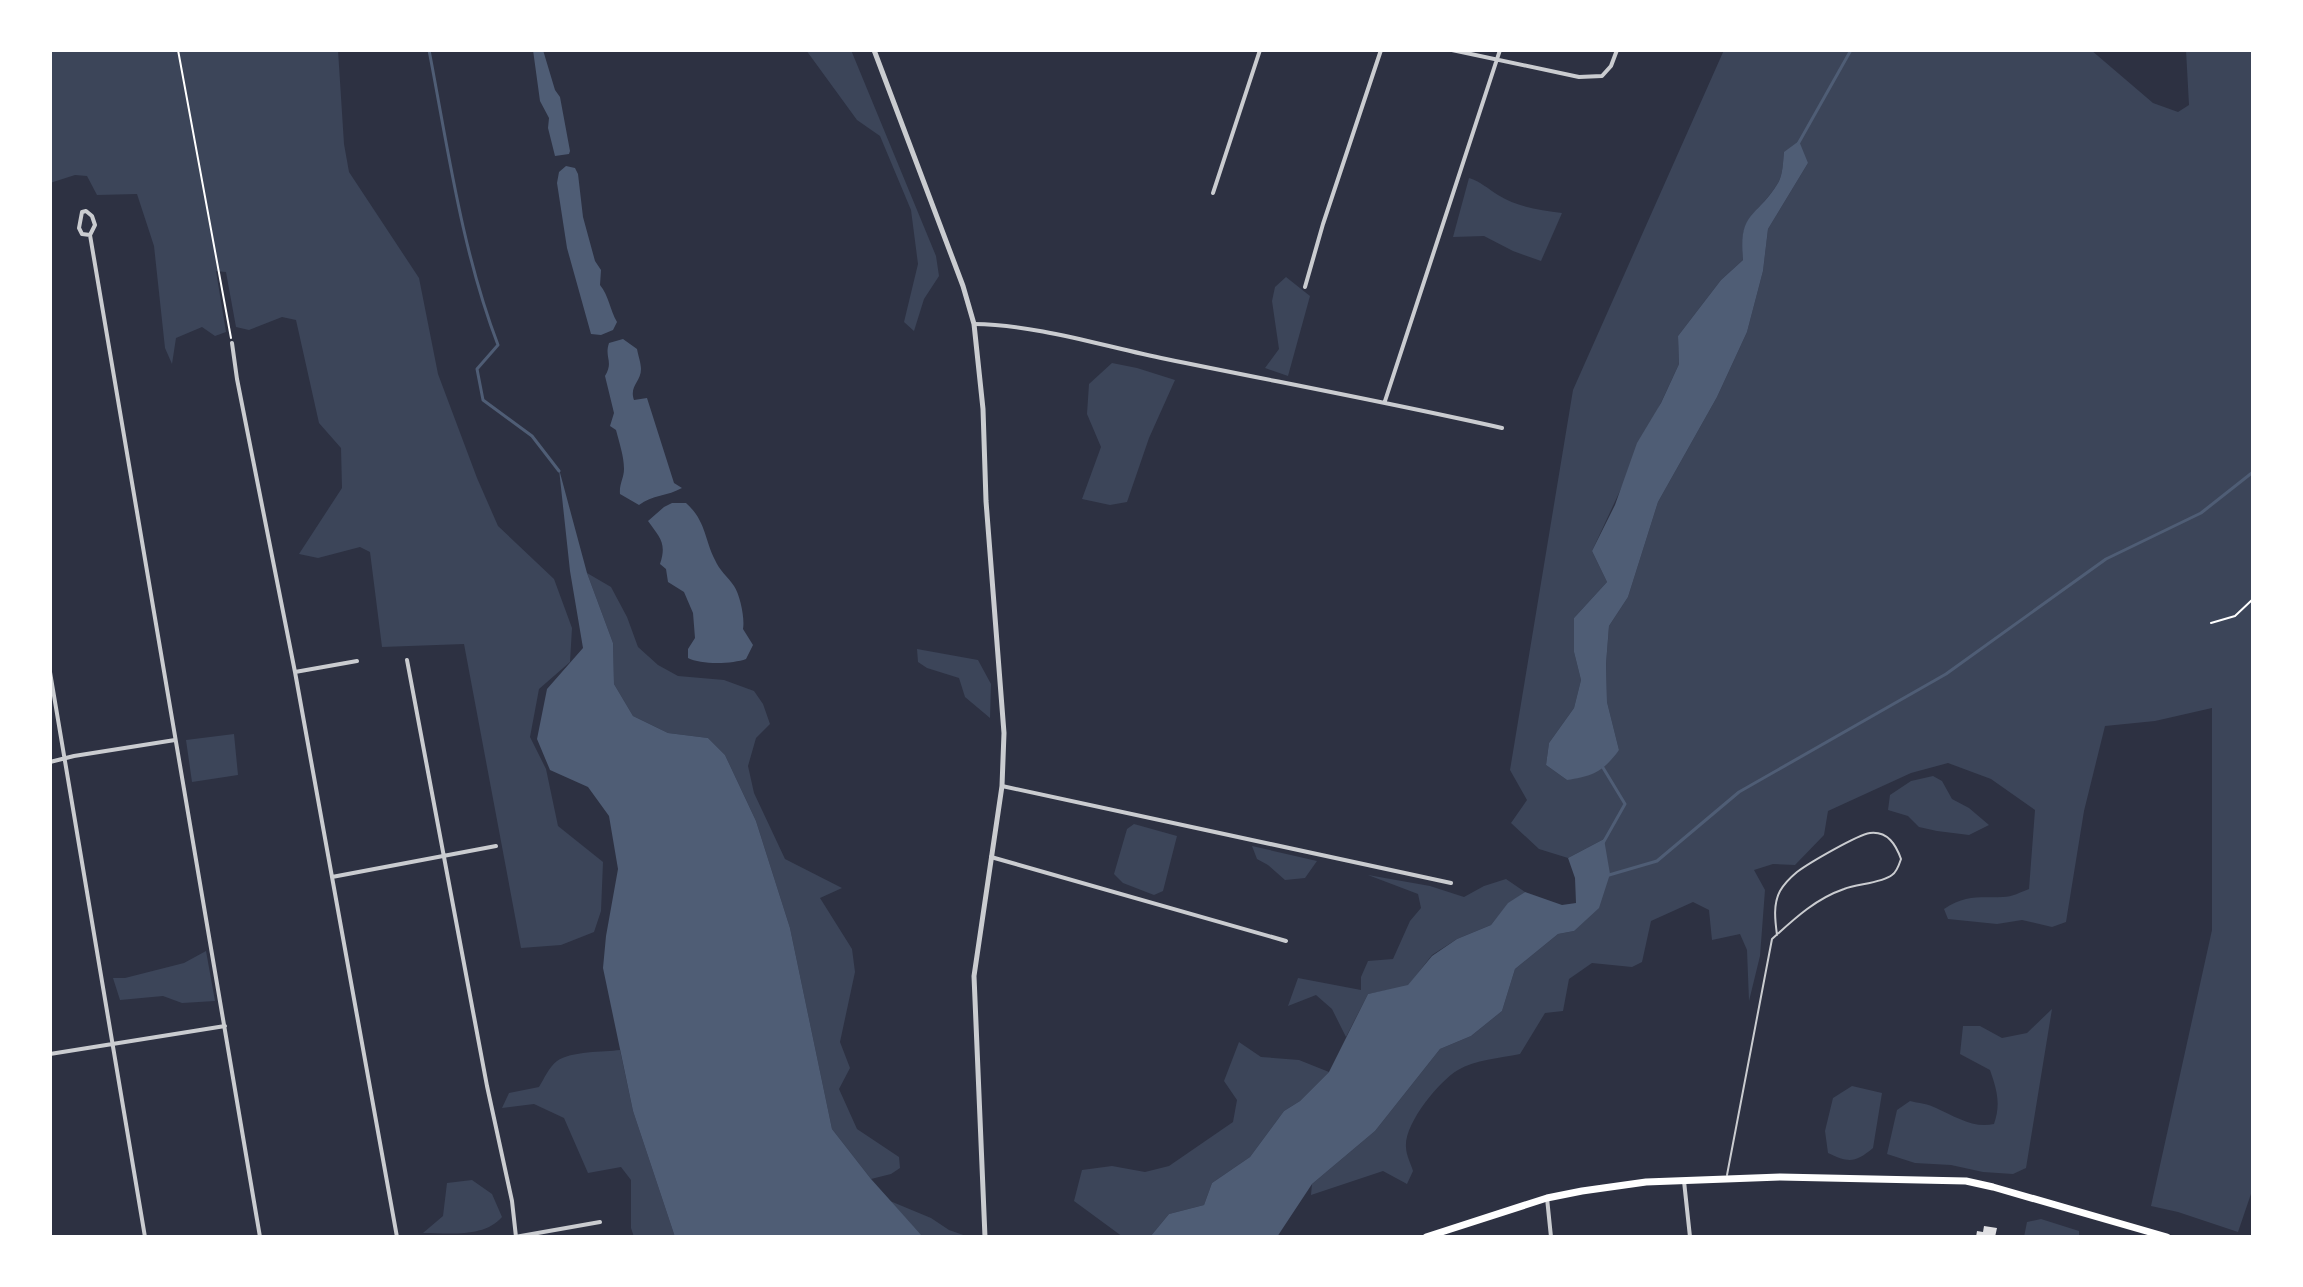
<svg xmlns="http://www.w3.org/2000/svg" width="2303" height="1287" viewBox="0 0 2303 1287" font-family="Figtree,sans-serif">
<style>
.green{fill:#3c4559;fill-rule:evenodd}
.water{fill:#4f5d75}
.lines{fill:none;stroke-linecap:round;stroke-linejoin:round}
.stream{stroke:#4f5d75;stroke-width:3}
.building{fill:#e0e0e3}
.path{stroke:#fff;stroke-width:2}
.service{stroke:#caccd0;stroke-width:2}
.minor{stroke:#caccd0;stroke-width:4}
.tertiary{stroke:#caccd0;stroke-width:5}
.primary{stroke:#fff;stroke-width:7}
</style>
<rect width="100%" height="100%" fill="#2d3142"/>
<!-- green -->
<path class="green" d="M50,50h288l6,94 5,28 70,106 19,96 39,104 21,48 56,53 18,49 -2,34 -31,27 -9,48 16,32 12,57 45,36 -2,49 -7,21 -33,13 -40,3 -57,-304 -82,3 -12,-95 -10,-5 -42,11 -19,-4 43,-66 -1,-40 -22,-25 -23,-103 -14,-3 -33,13 -13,-3 -10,-55 -10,-1 10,61 -11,4 -13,-9 -26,11 -4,26 -7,-16 -11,-102 -17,-52 -40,1 -10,-19 -12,-1 -25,8z
M806,50h45l85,206 3,20 -15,23 -10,32 -10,-9 14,-58 -7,-54 -31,-74 -23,-16z
M1724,50h367l62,53 25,9 11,-7 -3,-55h67v1138l-15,44 -60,-20 -27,-6 61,-276v-222l-57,13 -50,5 -21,85 -18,111 -14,5 -30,-7 -25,4 -49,-5 -4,-10c22,-15 35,-11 59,-12 9,0 18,-5 26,-8l6,-79 -44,-31 -43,-16 -37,10 -83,38 -4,24 -29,30 -22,-1 -19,6 11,20 -5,66 -11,45 -2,-51 -7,-16 -28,6 -3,-30 -16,-8 -42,19 -9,41 -10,5 -40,-4 -23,16 -6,32 -18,2 -25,41c-20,4 -45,6 -62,16 -19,11 -54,54 -52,77 0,8 5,17 7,24l-6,13 -24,-13 -72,24 1,-11 63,-53 65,-82 31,-13 31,-25 13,-42 43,-35 16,-3 30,-92 -36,19 -29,-9 -28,-26 16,-23 -17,-30 63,-380zM1784,152l24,11 -40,66 -5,42 -16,61 -30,65 -59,105 -30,95 -19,29 -3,38 1,38 12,48 -52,30 -21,-15 3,-22 25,-35 7,-28 -7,-28v-34l33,-36 -15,-31 87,-187 -1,-28 43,-56 22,-20c-5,-46 15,-44 35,-77 5,-8 5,-22 6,-31z
M1469,178c12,4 18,10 29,17 19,12 41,15 64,18l-21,48 -28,-10 -29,-15 -31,1z
M1286,277l24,19 -22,80 -23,-8 14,-19 -7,-48 3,-14z
M1112,363l25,5 38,12 -26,58 -22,64 -17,3 -28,-6 19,-52 -14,-33 2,-30z
M587,573l24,14 16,30 11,30 20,18 20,11 46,4 30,11 9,13 7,20 -14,14 -8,28 6,27 31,66 57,29 -22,10 32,51 3,23 -15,70 10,26 -11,21 18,40 42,28 1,11 -9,6 -20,5 -39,-50 -42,-201 -34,-107 -31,-66 -17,-17 -40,-5 -35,-17 -19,-32 -1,-41z
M917,649l61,11 13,24 -1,34 -25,-21 -6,-19 -32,-10 -9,-6z
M234,734l4,41 -46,7 -6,-42z
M1933,776l9,5 10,18 17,9 20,17 -20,10 -32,-4 -18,-4 -11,-11 -20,-6 2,-15 21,-14z
M1134,824l43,12 -14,55 -9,4 -31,-12 -9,-9 13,-45z
M1252,846l65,15 -12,17 -20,2 -17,-15 -11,-6z
M1368,875l62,11 34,11 20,-11 22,-7 19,13 -17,12 -17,21 -34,14 -25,16 -24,31 -40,8 -22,43 -14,-28 -16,-14 -28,11 10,-28 63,12v-13l7,-16 25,-2 17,-38 11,-13 -3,-14z
M206,951l9,50 -33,2 -19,-7 -43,4 -7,-22h12l59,-15z
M2052,1009l-26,159 -13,6 -30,-2 -32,-7 -36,-2 -28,-9 10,-44 13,-9c8,2 19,3 26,7 18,8 38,21 58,16 7,-20 3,-34 -4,-54l-30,-16 3,-28h17l22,12 25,-5z
M1239,1042l22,15 38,3 30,12 -29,29 -16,10 -34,46 -38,26 -8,22 -35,9 -19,23h-27l-49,-36 8,-31 30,-4 33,6 24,-6 64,-44 4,-22 -13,-19z
M620,1050l13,61 42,126h-41l-3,-9v-48l-10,-13 -33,6 -24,-55 -30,-14 -32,4 7,-15 30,-6c5,-8 10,-20 18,-26 14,-10 47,-9 63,-11z
M1852,1086l30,7 -9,55c-18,15 -24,15 -45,5l-3,-22 8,-33z
M472,1180l20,14 10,23c-18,21 -53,16 -79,16l20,-17 4,-33z
M890,1201l41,17 18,12 20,7h-46z
M2041,1219l38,12v6h-55l3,-15z"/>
<!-- water -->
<path class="water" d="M533,50h10l12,40 5,7 10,54 -1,3 -14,2 -7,-28 1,-10 -9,-17z
M1799,141l9,22 -40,66 -5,42 -16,61 -30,65 -59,105 -30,95 -19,29 -3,38 1,38 12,48c-16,22 -26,26 -52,30l-21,-15 3,-22 25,-35 7,-28 -7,-28v-34l33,-36 -15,-31 23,-46 22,-62 24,-40 18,-39 -1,-28 43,-56 22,-20c-5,-49 14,-42 35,-77 5,-8 5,-22 6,-31z
M566,166l9,2 3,6 5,43 12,44 6,9 -1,15c9,11 10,25 17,37l-4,8 -12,5 -10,-1 -24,-86 -10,-65 2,-11z
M623,339l14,10c1,6 4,14 4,20 0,13 -12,17 -7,31l13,-2 27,85 8,5c-14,8 -30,7 -43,17l-19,-11c-1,-10 4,-16 4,-25 0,-13 -5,-27 -8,-39l-6,-4 4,-13 -9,-37c9,-15 -1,-18 4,-33z
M559,469l28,104 26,70 1,41 19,32 35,17 40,5 17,17 31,66 34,107 42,201 39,50 52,58h-248l-42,-126 -30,-143 3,-32 12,-67 -9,-53 -21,-29 -38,-17 -13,-31 10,-50 36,-41 -13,-77z
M672,503h14c20,18 18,35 29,57 4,10 13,17 19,26 6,9 11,32 9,43l10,16 -7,14c-13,5 -45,6 -58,-1v-9l7,-11 -2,-25 -9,-21 -16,-10 -2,-13 -6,-5c7,-21 0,-26 -12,-43l16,-14z
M1604,839l6,35 -11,34 -25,23 -16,3 -43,35 -13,42 -31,25 -31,13 -65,82 -63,53 -35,53h-127l19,-23 35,-9 8,-22 38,-26 34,-46 16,-10 29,-29 39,-78 40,-9 24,-29 25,-17 34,-14 17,-22 17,-11 37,13 14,-2 -1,-25 -7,-20z"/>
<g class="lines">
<!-- stream -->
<path class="stream" d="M429,50c19,99 33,201 69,295l-21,24 6,31 49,36 27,35
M1798,144l53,-94
M1602,766l23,38 -22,39
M1609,875l48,-14 82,-69 207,-118 160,-115 95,-46 52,-41"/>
</g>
<!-- building -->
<path class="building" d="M1984,1226l13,2 -2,9h-19l1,-6 6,1z"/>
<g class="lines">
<!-- path -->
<path class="path" d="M178,50l53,288
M2211,623l24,-7 18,-17"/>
<!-- service -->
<path class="service" d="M1727,1175l45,-236c22,-20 43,-40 72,-50 13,-5 38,-6 48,-14 5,-3 7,-10 9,-16 -5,-14 -13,-28 -31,-26 -13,2 -61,30 -73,39 -6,5 -13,12 -17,19 -7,13 -5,29 -3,44"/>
<!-- minor -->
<path class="minor" d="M1452,50l127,27 23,-1 9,-10 6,-16
M1213,193l47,-143
M90,235l-8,-1 -3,-6 3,-16 4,-1 6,5 3,9 -5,10 170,1002
M1305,287l18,-63 58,-174
M974,324c65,1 128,22 192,35 112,23 225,44 336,69
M232,343l5,36 58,293 102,565
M1385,401l115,-351
M407,660l80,426 25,115 4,36
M50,672l95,565
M295,672l62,-11
M50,762l24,-6 101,-16
M1002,786l449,97
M991,857l295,84
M332,877l164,-31
M50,1054l175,-28
M1684,1181l6,56
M1547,1198l4,39
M515,1237l85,-15"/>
<!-- tertiary -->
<path class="tertiary" d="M874,50l89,236 11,38 9,85 3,92 18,232 -2,53 -28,190 11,261"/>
<!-- primary -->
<path class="primary" d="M1426,1237l121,-39 35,-7 64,-9 134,-5 186,4 27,6 174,50"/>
</g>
<!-- border -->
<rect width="2303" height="1287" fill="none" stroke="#ffffff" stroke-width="104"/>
</svg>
